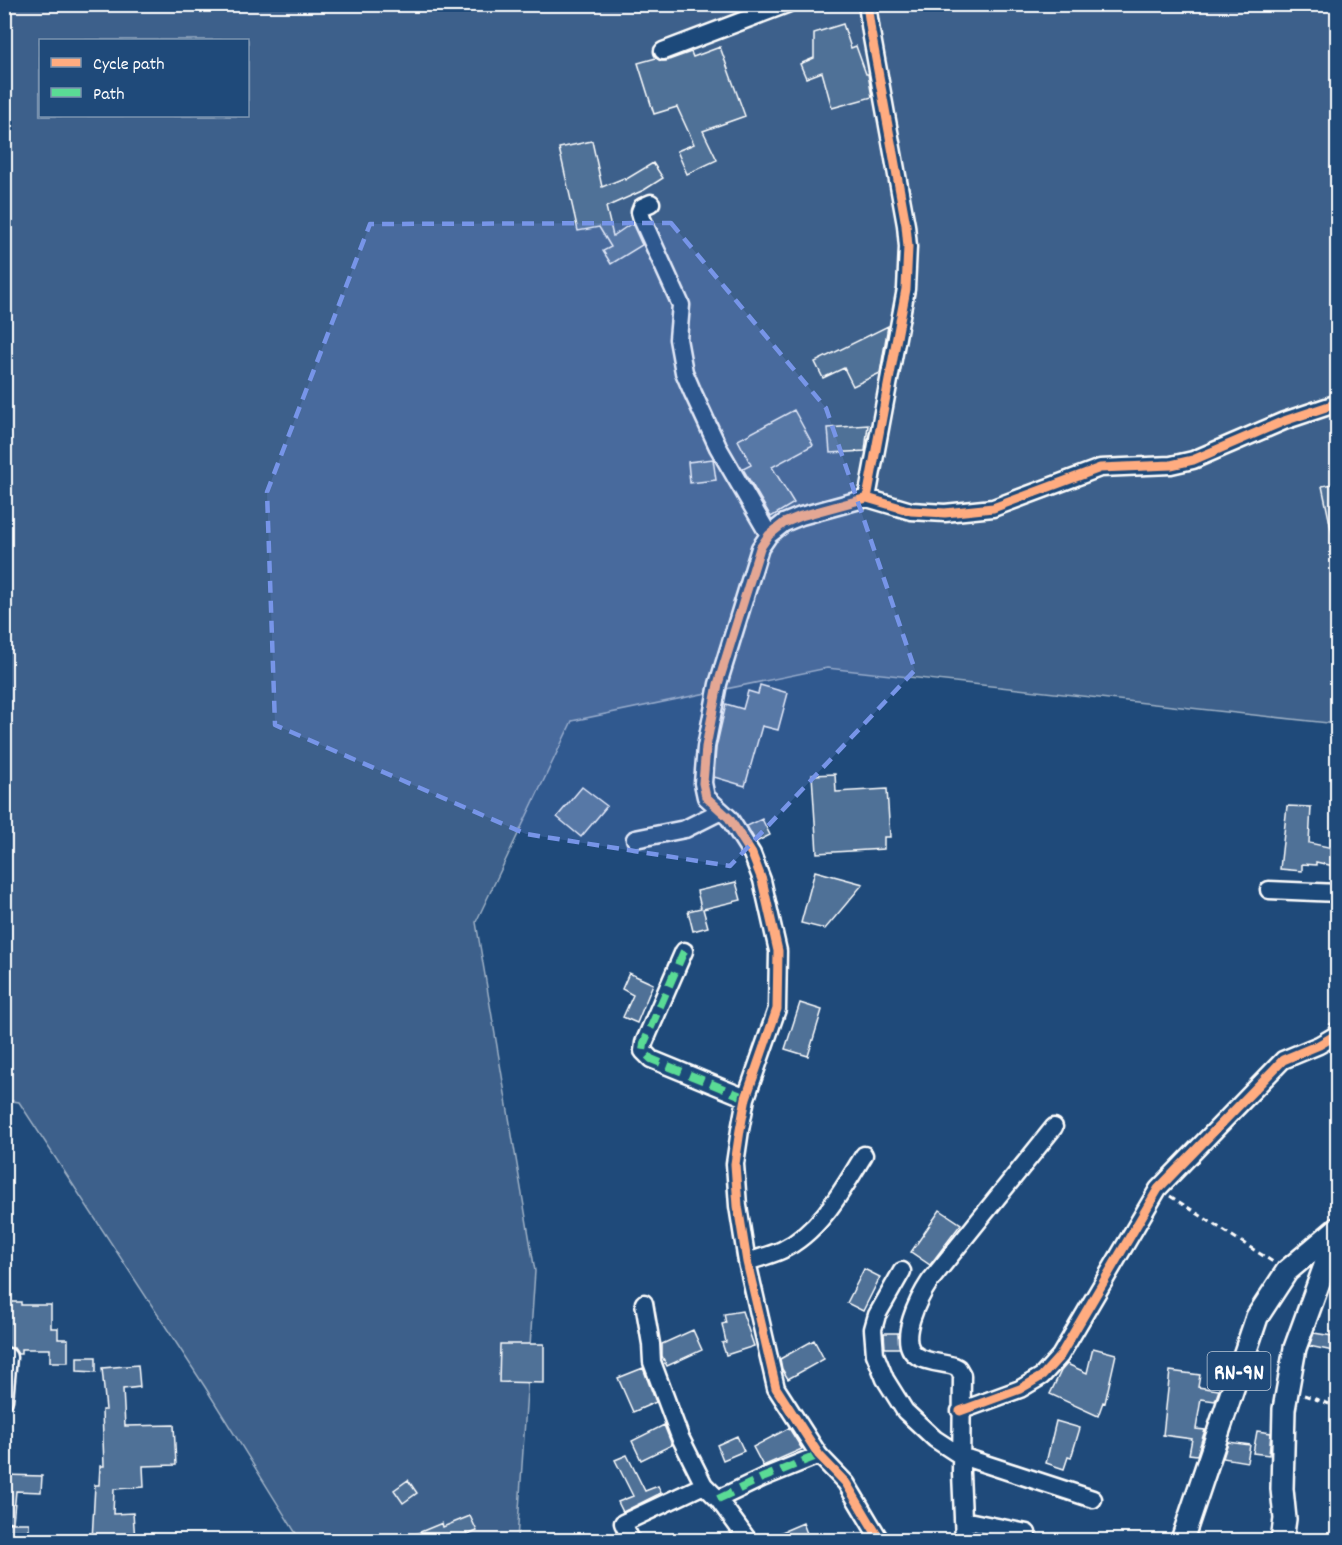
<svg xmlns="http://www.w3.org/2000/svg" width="1342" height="1545" viewBox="0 0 1342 1545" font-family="Dekko,sans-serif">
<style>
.green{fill:#3c618b;stroke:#9eb0c5;stroke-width:1.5;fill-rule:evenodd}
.building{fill:#507197;stroke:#fff;stroke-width:1.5}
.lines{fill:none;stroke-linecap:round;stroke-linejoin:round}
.minor-casing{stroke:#fff;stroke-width:21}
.major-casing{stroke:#fff;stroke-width:26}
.path{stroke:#fff;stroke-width:3;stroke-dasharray:6 4.5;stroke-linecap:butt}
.minor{stroke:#1f4a7a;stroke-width:16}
.major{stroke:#1f4a7a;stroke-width:21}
.quiet{stroke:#5adb95;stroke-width:8;stroke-dasharray:15 8;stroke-linecap:butt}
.cycleway-casing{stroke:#1f4a7a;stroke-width:13}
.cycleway{stroke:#ffac80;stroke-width:9}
.marked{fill:#7795e8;fill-opacity:0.2;stroke:#7795e8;stroke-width:4.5;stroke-dasharray:12 8;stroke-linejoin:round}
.labels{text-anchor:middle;stroke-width:5;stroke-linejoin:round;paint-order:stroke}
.shield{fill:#1f4a7a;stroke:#bcc9d7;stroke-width:1.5}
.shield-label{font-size:22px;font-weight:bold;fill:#fff}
</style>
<rect width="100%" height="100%" fill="#1f4a7a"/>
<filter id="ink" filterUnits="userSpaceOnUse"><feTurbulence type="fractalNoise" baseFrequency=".0167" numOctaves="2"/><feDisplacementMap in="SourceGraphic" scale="12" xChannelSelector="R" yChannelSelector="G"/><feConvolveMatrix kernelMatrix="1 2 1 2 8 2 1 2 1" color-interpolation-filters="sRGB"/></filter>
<g filter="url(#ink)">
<!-- green -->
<path class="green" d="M5,5h1332v719l-510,-56 -255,53 -96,201 59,349 -18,269h-217l-95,-153 -186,-285 -14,-2zM40,40h208v76h-208z"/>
<!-- building -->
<path class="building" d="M843,24l8,24 5,-2 10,28h2l4,23 -40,11 -10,-36 -16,6 -6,-14 14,-6v-25z
M720,47l25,69 -42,15 14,29 -30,14 -10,-23 17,-7 -17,-37 -23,7 -16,-51 18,-5 5,3h5l25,-9 2,5z
M592,141l10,46 22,-9 1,2 28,-17 10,15 -19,12 -38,17 7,29 19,-13 10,22 -31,19 -8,-13 8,-4 -12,-20 -21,4 -19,-83z
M888,326l-8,47 -27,13 -9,-18 -21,10 -8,-16z
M794,410l19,35 -41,22 22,36 -23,14 -28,-48 8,-4 -13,-25z
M868,425l-3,26 -35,2 -2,-25z
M713,459l3,21 -26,3 -2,-21z
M1338,483v49l-6,1 -10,-47z
M760,685l28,8 -10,37 -16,-4 -17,60 -31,-9 2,-29 10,-44 17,5 5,-18 10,3z
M835,774l1,18 51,-3 3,48h-6v12l-67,4 -5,-78z
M582,787l25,19 -26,31 -24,-20z
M1287,806l24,1 -2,36 29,6v18l-22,-5v3l-14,-1v7l-22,-2z
M762,819l8,16 -14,7 -9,-16z
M815,871l48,13 -38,45 -24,-6z
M736,882l5,18 -38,9 5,18 -15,4 -5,-20 13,-3 -4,-17z
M629,973l24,11 -16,39 -14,-6 10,-22 -11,-6z
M800,1003l22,7 -14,46 -23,-7z
M940,1210l21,14 -31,41 -19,-13z
M864,1269l16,8 -17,34 -16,-8z
M4,1302h17v3h30v23h7v11h10v23h-18v-13h-29v5h-3l-4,-6 -10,-1z
M742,1311l12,35 -28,9 -4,-12 4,-1 -4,-18 4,-1 -2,-9z
M693,1330l9,20 -35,16 -5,-10v-12z
M884,1333h14l2,15h-15z
M1314,1333l24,4v15l-29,-6z
M814,1340l10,19 -36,20 -6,-10 -2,-10z
M500,1344h44v39l-45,-1z
M1093,1348l23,6 -11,49 -2,-1 -5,14 -48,-22 11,-23 6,-7 20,9z
M77,1357h19v15l-19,-1z
M138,1365l2,22 -17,2 2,37 49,-1 2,40 -33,1 1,21 -30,2 -1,25 20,-1 2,27h-43l3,-55h4l1,-19h4l-2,-56h4l-4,-42z
M643,1368l13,34 -23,10 -15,-34z
M1170,1371l30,4 -2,12 21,3 -4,11 -14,-2 -5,30 9,1 -8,25 -8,-1 3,-15 -29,-4z
M1056,1421l24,7 -9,30 -3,-1 -4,12 -18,-6z
M664,1425l8,20 -31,15 -9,-19z
M789,1428l13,21 -39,17 -10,-19z
M1257,1431l14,2 -2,22 -16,-2z
M737,1436l7,15 -21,9 -6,-15z
M1228,1442l22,3 -3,17 -24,-4z
M627,1455l18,36 13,-5 3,7 -38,19 -5,-10 15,-6 -18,-36z
M4,1475l38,1 -1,16 -25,-1 -3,31 -9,-1z
M408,1480l9,13 -14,10 -9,-13z
M470,1516l7,15 -21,9h-55l41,-17 1,4z
M4,1523h25v17h-25z
M803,1523l5,13 -11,4h-34z"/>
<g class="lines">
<!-- minor casing -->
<g class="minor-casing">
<path id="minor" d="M867,4l4,28 35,193 2,22 -2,42 -39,209
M663,51l124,-47
M651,203l-9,4 -2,5 2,7 39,86 -3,34 6,33 9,21 25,54 51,88
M635,839l50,-10 36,-18
M1269,890l69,3
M684,951l-40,92 -1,8 8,8 95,39
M747,1262c12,-4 24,-7 35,-12 38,-18 61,-61 82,-95
M902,1271l-25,44 -4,14 2,25 10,25 20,32 30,28 26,17 132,43
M644,1303l7,41 1,18 28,75 24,48 14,14 30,41
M4,1400l4,-43
M960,1411l60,-22 22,-13 18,-20 98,-167 125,-129 36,-15 17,-10 2,-5
M718,1499l44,-21 57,-23
M963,1520l64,13
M631,1540l-8,-17 81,-38
M880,1540l-34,-57 -27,-28 -43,-67 -29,-126 -9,-56 -3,-42 5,-34 6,-32 31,-89 1,-58 -16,-71 -10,-26 -23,-36 -23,-21 -3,-14 3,-36 12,-63 42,-136 9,-13 15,-12 17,-7 66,-18 44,13 34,2 48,-5 107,-40 71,-3 22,-5 91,-39 54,-18
M964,1540l-3,-67 1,-98 -4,-7 -4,-2c-11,-3 -28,-4 -37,-10 -22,-14 3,-60 13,-75l124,-154"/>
</g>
<!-- major casing -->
<g class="major-casing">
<path id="major" d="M1182,1540l75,-223 30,-46 51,-43
M1282,1540l3,-21 -3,-30 2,-80 11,-61 43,-118"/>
</g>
<!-- path -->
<path class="path" d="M1170,1196l103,66
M1304,1395l34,12"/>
<!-- minor -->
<use href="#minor" class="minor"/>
<!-- major -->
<use href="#major" class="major"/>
<!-- quiet -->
<path class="quiet" d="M684,951l-40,92 -1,8 8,8 95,39
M718,1499l44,-21 57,-23"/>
<!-- cycleway casing -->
<g class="cycleway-casing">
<path id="cycleway" d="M867,4l4,28 35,193 2,22 -2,42 -39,209
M960,1411l60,-22 22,-13 18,-20 98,-167 125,-129 36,-15 17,-10 2,-5
M880,1540l-34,-57 -27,-28 -43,-67 -29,-126 -9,-56 -3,-42 5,-34 6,-32 31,-89 1,-58 -16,-71 -10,-26 -23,-36 -23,-21 -3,-14 3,-36 12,-63 42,-136 9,-13 15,-12 17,-7 66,-18 44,13 34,2 48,-5 107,-40 71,-3 22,-5 91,-39 54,-18"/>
</g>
<!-- cycleway -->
<use href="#cycleway" class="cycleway"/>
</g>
</g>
<!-- marked area -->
<path class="marked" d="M671,223l155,185 89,262 -185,196 -204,-32 -251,-109 -8,-233 103,-268z"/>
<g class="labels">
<!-- shield labels -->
<rect class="shield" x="1207.5" y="1352" width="63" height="38" rx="4.5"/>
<g class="shield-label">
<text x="1239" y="1379">RN-9N</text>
</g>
</g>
<!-- margin -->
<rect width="1342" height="1545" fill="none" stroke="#1f4a7a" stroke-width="24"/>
<rect x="12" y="12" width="1318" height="1521" fill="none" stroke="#fff" stroke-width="2" filter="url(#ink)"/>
<!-- legend -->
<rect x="39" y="39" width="210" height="78" fill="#1f4a7a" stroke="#7992af" stroke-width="1.5"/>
<rect x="51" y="58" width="30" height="9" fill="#ffac80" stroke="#7992af" stroke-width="1.5"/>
<text x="93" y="69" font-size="18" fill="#ffffff">Cycle path</text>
<rect x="51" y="88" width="30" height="9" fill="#5adb95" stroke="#7992af" stroke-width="1.5"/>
<text x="93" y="99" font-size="18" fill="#ffffff">Path</text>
</svg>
